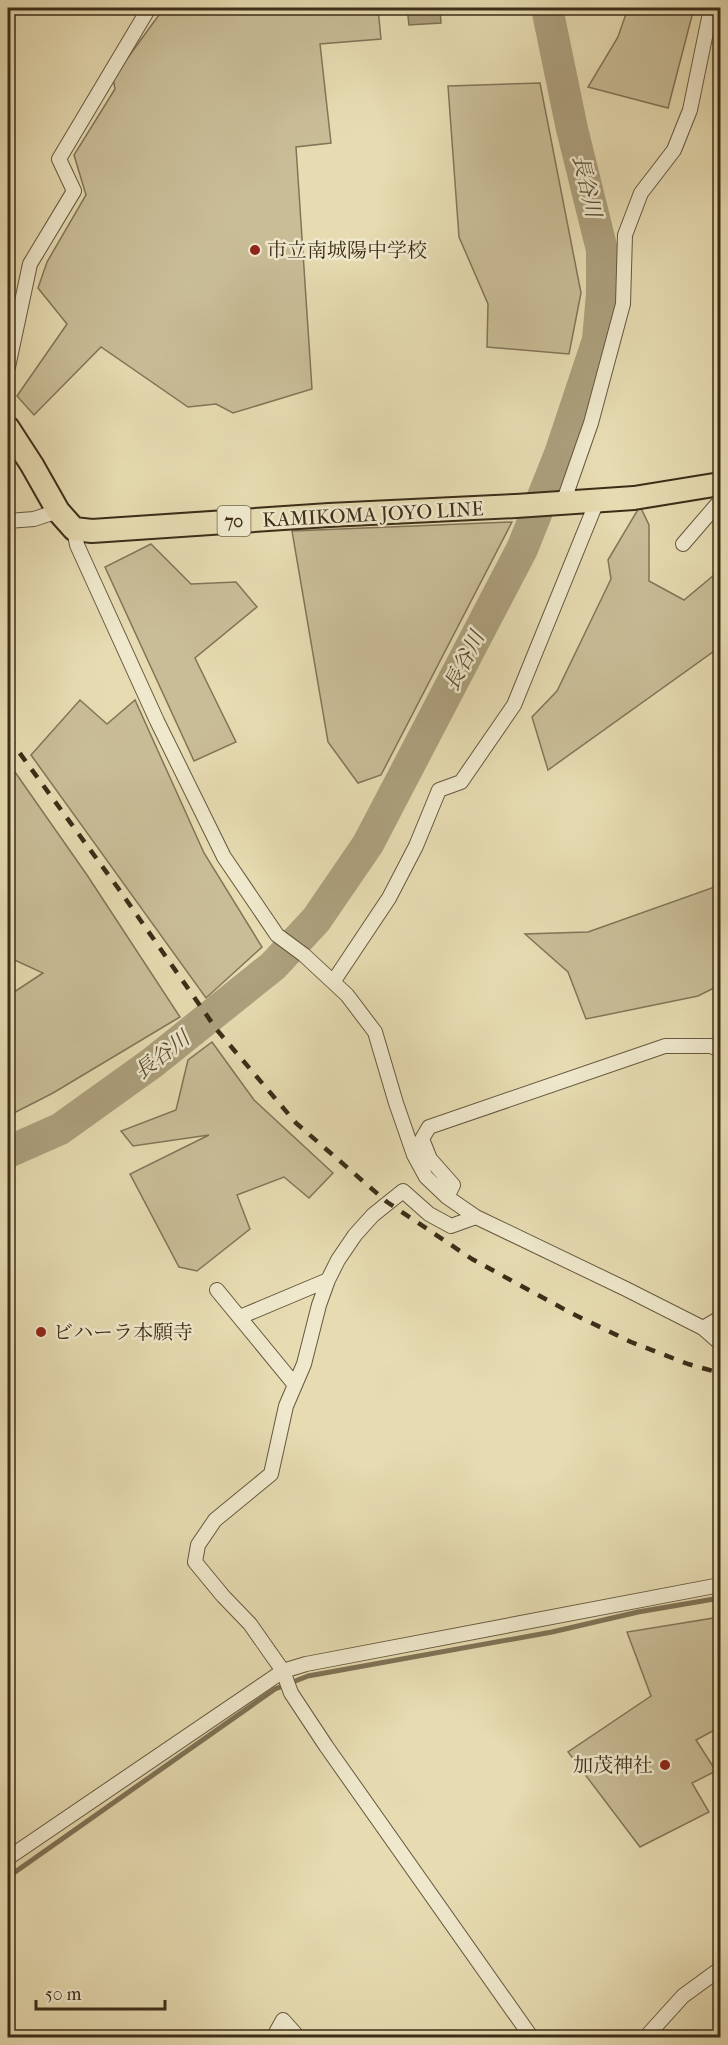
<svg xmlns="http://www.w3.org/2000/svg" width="728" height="2045" viewBox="0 0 728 2045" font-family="'IM FELL French Canon','Noto Serif JP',serif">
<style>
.green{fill:#c9bd97;stroke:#827558;stroke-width:1.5}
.water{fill:#aca07d;stroke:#7f7255;stroke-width:1.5}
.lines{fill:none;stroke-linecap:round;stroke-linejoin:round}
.stream{stroke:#7f7255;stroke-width:5}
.river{stroke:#aca07d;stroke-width:32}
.minor-casing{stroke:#66583e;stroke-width:16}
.primary-casing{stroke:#3c2d18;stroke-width:26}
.minor{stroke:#efe8cc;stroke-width:14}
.primary{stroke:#e6dbb1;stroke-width:22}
.rail{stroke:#3c2d18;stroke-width:4.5;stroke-dasharray:10 10;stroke-linecap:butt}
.poi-dot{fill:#8f2418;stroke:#efe8cc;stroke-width:2}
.labels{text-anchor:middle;stroke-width:5;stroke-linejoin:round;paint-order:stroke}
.shield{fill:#efe8cc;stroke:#72654e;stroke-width:1.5}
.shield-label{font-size:18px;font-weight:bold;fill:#3c2d18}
.poi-label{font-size:20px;fill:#3c2d18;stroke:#efe8cc;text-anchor:start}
.street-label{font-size:20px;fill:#3c2d18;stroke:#efe8cc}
.water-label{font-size:21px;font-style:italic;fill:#584a31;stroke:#efe8cc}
</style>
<rect width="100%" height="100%" fill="#e6dbb1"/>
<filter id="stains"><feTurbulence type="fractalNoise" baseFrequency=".00333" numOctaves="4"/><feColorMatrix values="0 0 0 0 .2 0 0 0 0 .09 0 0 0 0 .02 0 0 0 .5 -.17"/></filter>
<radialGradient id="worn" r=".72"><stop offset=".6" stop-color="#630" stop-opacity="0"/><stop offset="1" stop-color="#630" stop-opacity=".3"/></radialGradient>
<!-- green -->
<path class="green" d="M164,8h214l3,31 -61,5 11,99 -35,4 16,242 -79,24 -17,-9 -28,3 -87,-60 -67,68 -17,-19 50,-72 -29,-36 9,-26 39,-67 -12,-40 41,-66 -2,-11z
M628,8h66l-26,100 -80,-21 30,-50z
M540,83l41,210 -12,61 -82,-7 1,-43 -29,-67 -11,-151z
M640,506l9,19v56l35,19 36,-30v71l-3,8 -169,121 -16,-53 25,-26 54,-112 -3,-19z
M512,522l-131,253 -23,8 -30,-41 -36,-211z
M151,544l40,40 45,-2 21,25 -62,51 41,84 -42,19 -89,-194z
M80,700l27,24 28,-24 69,153 58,94 -56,51 -175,-243z
M8,762l79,113 93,142 -127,76 -45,23v-120l35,-23 -35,-16z
M720,885v100l-22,11 -112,23 -18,-47 -43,-38 63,-2z
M212,1042l42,58 79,73 -24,25 -25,-21 -47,18 13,34 -53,42 -18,-4 -49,-93 79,-39 -76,11 -12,-15 55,-21 12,-50z
M720,1617v110l-24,13 20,31 -24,12 17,29 -69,35 -72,-95 83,-56 -24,-64z"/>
<!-- water -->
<path class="water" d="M407,8h33l1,15 -32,2z"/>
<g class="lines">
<!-- stream -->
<path class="stream" d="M8,1877l267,-188 33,-13 244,-44 86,-20 82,-14"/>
<!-- river -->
<path class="river" d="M8,1152l52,-23 92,-66 121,-97 43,-46 52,-76 154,-295 38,-95 38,-114 4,-46v-44l-30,-121 -25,-121"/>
<!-- minor casing -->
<g class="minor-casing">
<path id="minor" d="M8,367l22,-103 44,-73 -15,-32 90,-151
M563,503l28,-80 32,-119 2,-69 16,-42 33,-43 16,-40 21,-102
M8,521l26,-2 24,-8
M74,529l3,16 80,176 67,136 53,78 27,20 43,40 28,37 21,71 18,52 12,22 21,20 29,20 150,72 77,39 17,15
M683,544l37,-43
M333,982l56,-84 27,-52 23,-56 22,-8 53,-77 83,-204
M447,1197l6,-12 -23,-26 -8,-20 7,-12 236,-81h46l9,4
M476,1217l-25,9 -22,-12 -26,-23 -30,24 -18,20 -17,25 -10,20 -9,25 -15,59 -18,42 -15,68 -56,46 -17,25 -3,17 28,34 27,28 33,47 8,22 35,53 206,292
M217,1290l78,95
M240,1317l88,-37
M703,1328l17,-10
M8,1858l275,-187 23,-7 414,-79
M273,2038l10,-18 16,18
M645,2038l38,-42 37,-27"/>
</g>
<!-- primary casing -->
<g class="primary-casing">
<path id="primary" d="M8,428l24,37 26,46 16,18 18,2 237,-16 187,-9 118,-8 86,-14"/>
</g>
<!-- minor -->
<use href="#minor" class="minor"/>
<!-- primary -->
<use href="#primary" class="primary"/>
<!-- rail -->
<path class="rail" d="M8,737l110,151 99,142 79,93 91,79 85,57 99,54 60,29 57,22 32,9"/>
</g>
<!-- markers -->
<g class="poi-dot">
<circle cx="255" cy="250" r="6"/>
<circle cx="41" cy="1332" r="6"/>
<circle cx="665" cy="1765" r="6"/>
</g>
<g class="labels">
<!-- shield labels -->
<rect class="shield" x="217.5" y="506" width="33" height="30" rx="4.5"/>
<g class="shield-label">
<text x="234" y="527">70</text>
</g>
<!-- poi labels -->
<g class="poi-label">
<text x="267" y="257">市立南城陽中学校</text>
<text x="53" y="1339">ビハーラ本願寺</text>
<text x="653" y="1772" text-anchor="end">加茂神社</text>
</g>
<!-- street labels -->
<g class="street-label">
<text transform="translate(373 514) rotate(-3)" y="7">KAMIKOMA JOYO LINE</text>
</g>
<!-- water labels -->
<g class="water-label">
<text transform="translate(587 186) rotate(77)" y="7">長谷川</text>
<text transform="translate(464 661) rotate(-63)" y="7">長谷川</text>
<text transform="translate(162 1055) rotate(-38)" y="7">長谷川</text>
</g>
</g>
<!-- margin -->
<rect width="728" height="2045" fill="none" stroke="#e6dbb1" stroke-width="30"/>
<rect x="9" y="9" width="710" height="2027" fill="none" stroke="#3c2d18" stroke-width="3"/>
<rect x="15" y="15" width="698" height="2015" fill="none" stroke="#3c2d18" stroke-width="1.5"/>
<!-- scale -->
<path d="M36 2000v9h129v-9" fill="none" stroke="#3c2d18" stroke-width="3"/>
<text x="45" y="2000" font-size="18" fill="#3c2d18" stroke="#efe8cc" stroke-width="4.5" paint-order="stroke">50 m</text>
<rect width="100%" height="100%" filter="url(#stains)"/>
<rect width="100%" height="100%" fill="url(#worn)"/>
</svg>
